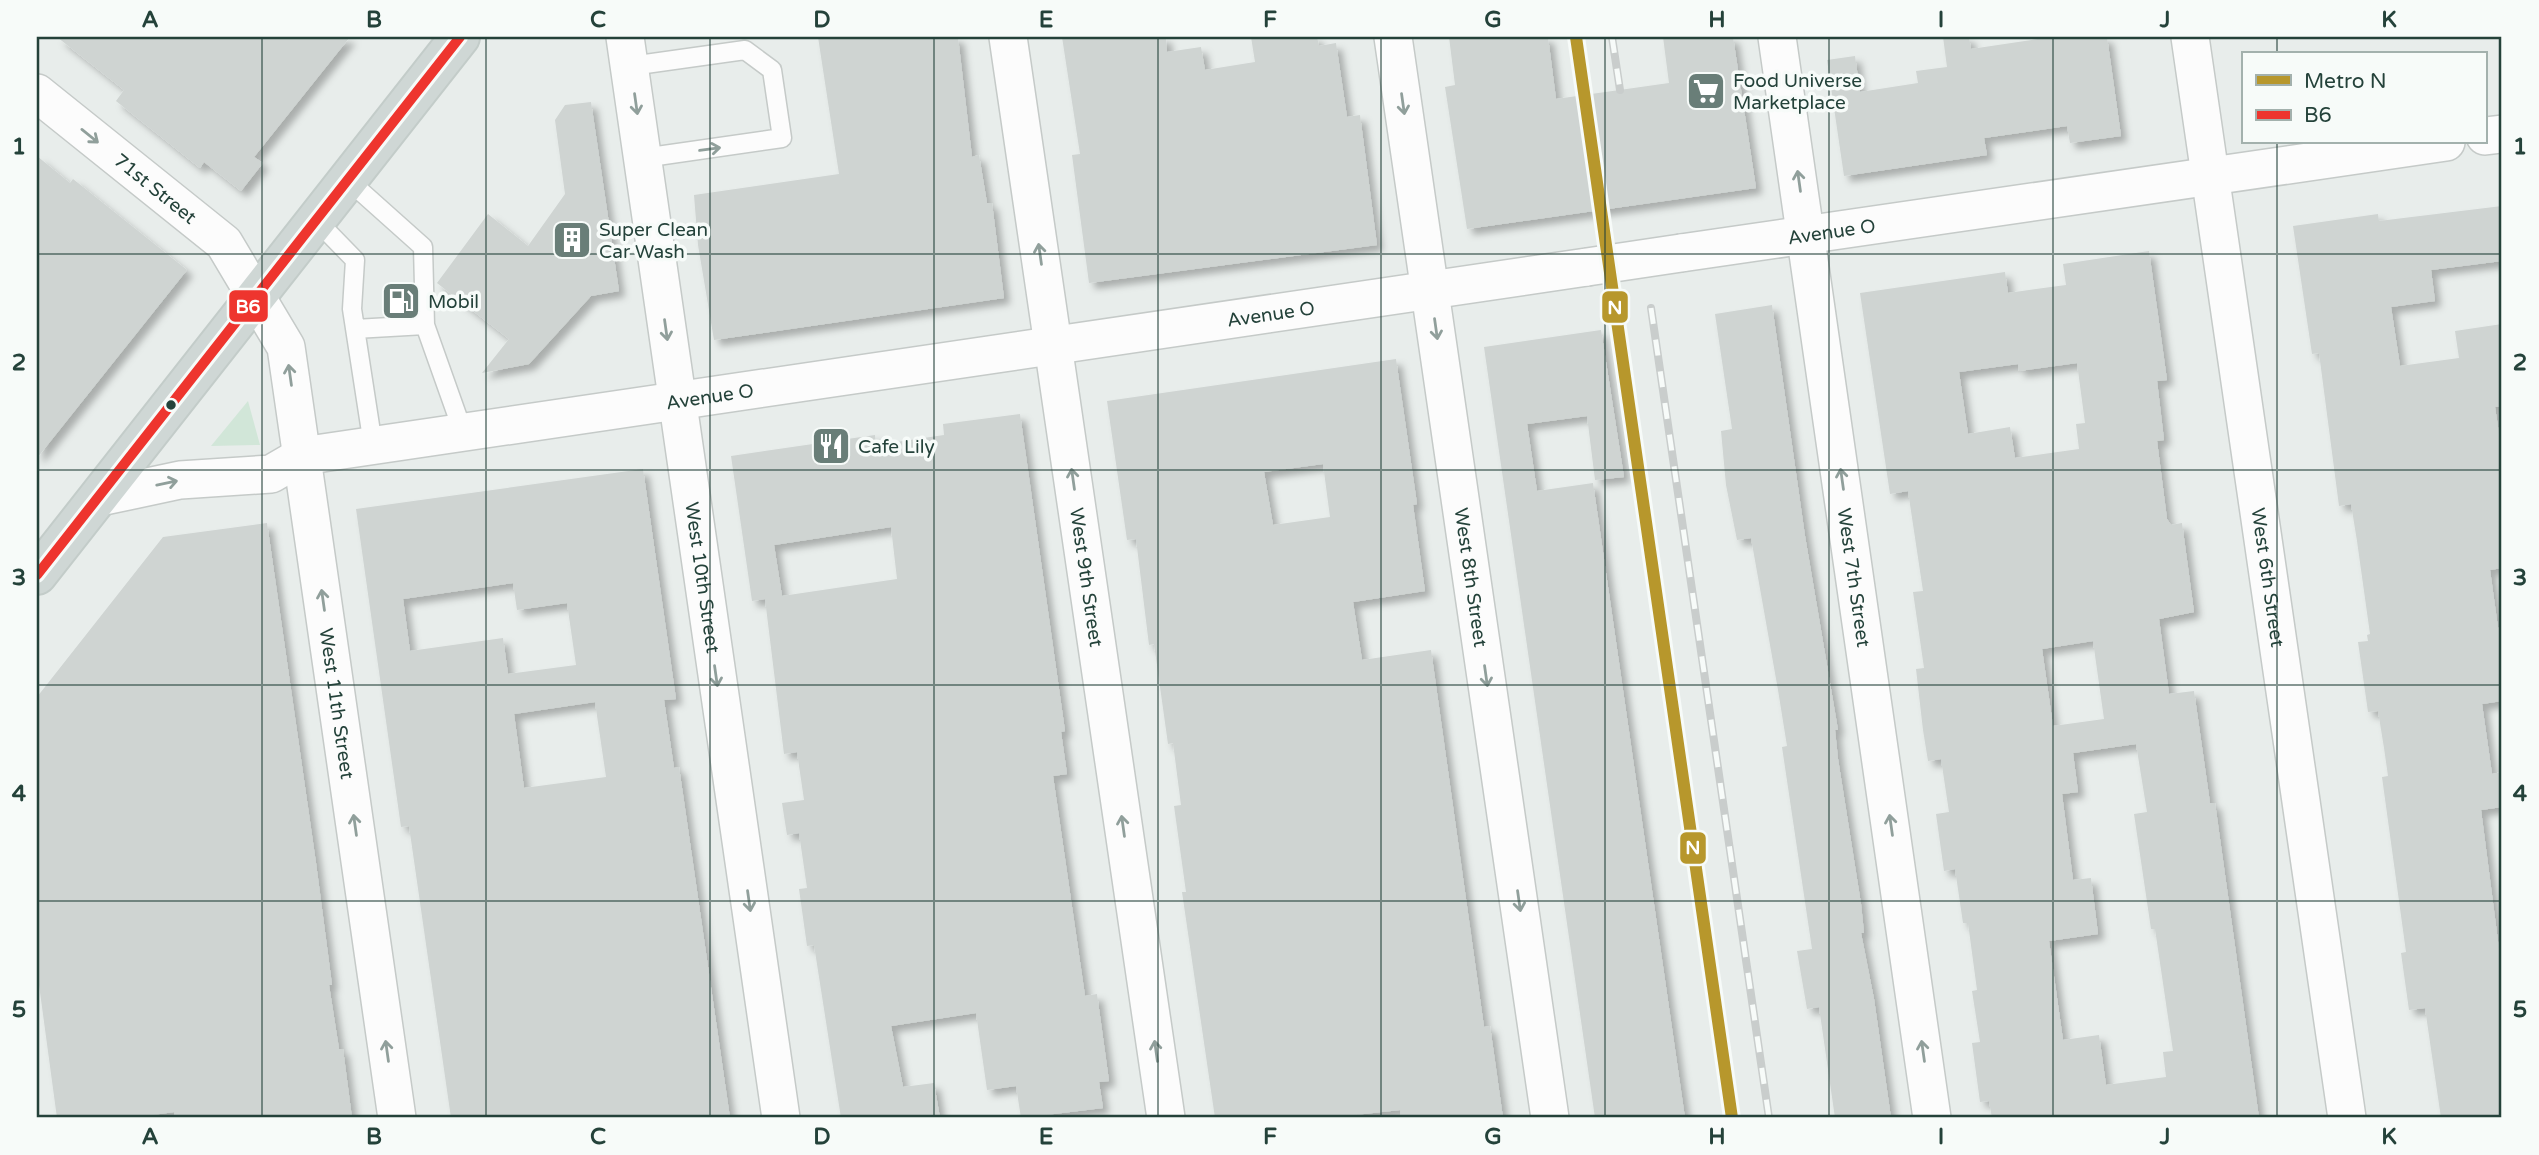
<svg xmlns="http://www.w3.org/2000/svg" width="2539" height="1155" viewBox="0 0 2539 1155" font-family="'Varela Round',sans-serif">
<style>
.green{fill:#d1e6d8}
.building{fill:#cfd4d2;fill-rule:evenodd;filter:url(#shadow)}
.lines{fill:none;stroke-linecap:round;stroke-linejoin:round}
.service-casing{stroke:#c5cac8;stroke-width:21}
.minor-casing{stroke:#c5cac8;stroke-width:40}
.primary-casing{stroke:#c3ccc9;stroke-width:42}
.service{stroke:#fcfcfc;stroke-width:18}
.minor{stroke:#fcfcfc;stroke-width:37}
.primary{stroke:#cfd7d5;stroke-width:38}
.rail-casing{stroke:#c9cdcc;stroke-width:8}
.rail{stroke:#f7fbf9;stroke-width:5;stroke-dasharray:16;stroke-linecap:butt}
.minor-bridge-casing{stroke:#c5cac8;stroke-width:40;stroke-linecap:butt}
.minor-bridge{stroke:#fcfcfc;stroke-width:37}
.bus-1-casing{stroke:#f7fbf9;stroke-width:16}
.bus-1{stroke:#ee352e;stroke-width:10}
.metro-1-casing{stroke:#f7fbf9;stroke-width:18}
.metro-1{stroke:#b7972c;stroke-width:12}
.oneway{stroke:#909f9b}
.grid{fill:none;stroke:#24423a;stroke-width:2;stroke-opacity:0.55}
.bus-dot{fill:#24423a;stroke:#f7fbf9;stroke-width:2.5}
.labels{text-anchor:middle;stroke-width:7;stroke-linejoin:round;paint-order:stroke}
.poi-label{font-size:19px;fill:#24423a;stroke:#f7fbf9;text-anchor:start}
.street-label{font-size:19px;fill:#24423a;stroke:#f7fbf9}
.line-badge{stroke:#f7fbf9;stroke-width:2.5}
.badge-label{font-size:19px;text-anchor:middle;font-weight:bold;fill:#fff}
.neatline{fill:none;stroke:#24423a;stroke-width:2.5}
.grid-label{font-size:23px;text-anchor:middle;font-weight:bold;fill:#24423a}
</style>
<defs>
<filter id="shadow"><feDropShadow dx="6" dy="6" stdDeviation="3.5" flood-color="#0004"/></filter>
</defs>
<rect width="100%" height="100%" fill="#e8edeb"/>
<!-- green -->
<path class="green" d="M248,401l12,44 -49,1z"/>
<!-- building -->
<path class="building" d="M57,37h293l-96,120 9,6 -22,28 -37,-29 -4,6 -84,-67 8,-11z
M818,37h140l14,120 7,-2 8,48h5l12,95 -290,42 -16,-95 -4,-50 145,-21z
M1062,37h104l1,15 34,-5 4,23 50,-8 -4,-25h66l2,9 17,-3 11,74 13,-2 17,130 -288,38 -17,-128 8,-1z
M1449,37h99l8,62 113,-16 -6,-46h70l23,151 -289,41 -22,-142 10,-2z
M1943,37h26l2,12 80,-12h56l14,99 -51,7 -3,-17 -83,12 3,17 -143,21 -17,-116 28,-4 5,36 58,-9 -2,-12 31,-4z
M591,102l28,189 -28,5 -62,68 -47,9 27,-34 -72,-56 51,-69 40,32 37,-52 -10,-74 10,-15z
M37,156l33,27 3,-4 114,91 -150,188z
M2502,206v55l-71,9 4,31 -44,6 9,59 59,-8 -4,-27 47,-7v82l-7,1 7,47v114l-12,2 8,58 4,-1v74l-20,3 10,70 10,-2v35l-21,3 18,139h3v166l-61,3 -16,-110 -16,2 -8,-57 5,-1 -24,-175 6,-1 -4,-28 -6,-37 -10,1 -10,-70 10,-1 -1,-6 3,-1 -13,-93 -6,-37 -12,2 -20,-153 -7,1 -19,-128 85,-12 1,7z
M2149,251l18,129 -10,1 7,59 -7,1 10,78 4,6 11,-2 12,89 -35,7 10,75 25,-3 16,112h5l44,315h-267l-3,-17 -9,1 -8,-59 8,-1 -8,-51 5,-1 -9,-67h-5l-8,-54 -11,2 -8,-57 13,-2 -8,-53 -13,2 -5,-31 -7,-61 8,-1 -11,-76 10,-1 -15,-100 -18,3 -30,-201 145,-21 3,21 28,-4 30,-4 -3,-21zM2077,363l8,60 -9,1 3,25 -64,9 -5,-31 -42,7 -9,-62 59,-8 1,7zM2093,641l11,78 -51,7 -11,-77zM2136,744l11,68 -13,2 17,115h4l18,122 -10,1 3,25 -60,8 -7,-50 -36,5 -14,-99 49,-7 -7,-56 -18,2 -11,-86 16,-2 -5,-39z
M1772,305l33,231 33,194h-3l3,29 23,145 3,29h-3l13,66 17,119h-56l-16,-111 -12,2 -10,-58 15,-2 -30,-202 5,-1 -9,-56 -27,-152 -14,2 -11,-55 -5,-54 11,-2 -17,-115z
M1601,330l23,147 -29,3 -8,-64 -60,8 10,67 56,-8 92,635h-90l-111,-771z
M1396,359l21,145 -4,1 12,86 -72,11 9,58 69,-10 53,377 6,-1 13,92h-102l-1,-8 -73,8h-112l-33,-226h4l-12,-86 7,-1 -8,-62 -5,1 -14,-100 -5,1 -13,-106 -9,1 -20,-139zM1323,464l7,53 -57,8 -9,-53z
M1020,414l45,317 -4,1 6,42 -14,2 32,220 12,-2 12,87 -10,1 4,26 -82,10 -5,-32 -29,4 -11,-77 -85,13 12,61 31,-4 6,35h-99l-27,-173 -7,1 -8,-57 8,-1 -8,-55 -12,2 -5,-32 22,-3 -7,-48 -13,2 -19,-155 -13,2 -21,-145 144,-21 1,10 68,-10 -1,-11zM891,527l6,52 -115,17 -8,-51z
M643,469l33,230 -12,1 10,68 5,-1 51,351h-279l-42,-292 -8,1 -45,-318zM513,583l4,27 50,-7 9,62 -68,9 -5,-36 -93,13 -7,-52zM595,702l11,75 -82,11 -10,-74z
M267,523l49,340 16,122h-3l10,64h4l9,69h-177l-1,-6 -43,6h-74l-20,-148v-273l126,-160z"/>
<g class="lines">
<!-- service casing -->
<g class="service-casing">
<path id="service" d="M631,66l114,-16 27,20 10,68 -139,20
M348,180l75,67 2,78
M317,221l38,39 -3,49 21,136
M355,329l70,-4 38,107"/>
</g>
<!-- minor casing -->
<g class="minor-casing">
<g id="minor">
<path id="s1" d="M625,37l156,1081"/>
<path id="s2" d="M1008,37l158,1081"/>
<path id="s3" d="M1393,37l157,1081"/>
<path id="s4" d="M1777,37l155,1081"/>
<path id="s5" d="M2190,37l157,1081"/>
<path id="s6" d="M37,93l187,150 62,104 111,771"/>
<path d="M2485,136l17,-2"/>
<path id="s7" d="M1681,253l765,-111"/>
<path id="s8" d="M100,497l80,-17 91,-6 31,-18 1285,-189"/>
</g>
</g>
<!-- primary casing -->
<g class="primary-casing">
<path id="primary" d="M37,575l423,-538"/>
</g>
<!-- service -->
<use href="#service" class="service"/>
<!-- minor -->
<use href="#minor" class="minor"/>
<!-- primary -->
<use href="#primary" class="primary"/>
<!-- rail casing -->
<g class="rail-casing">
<path id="rail" d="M1612,37l8,53
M1651,308l118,810"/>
</g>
<!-- rail -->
<use href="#rail" class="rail"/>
<!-- minor-bridge casing -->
<g class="minor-bridge-casing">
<path id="minor-bridge" d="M1587,267l94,-14"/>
</g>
<!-- minor-bridge -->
<use href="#minor-bridge" class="minor-bridge"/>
<!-- bus-1 casing -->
<g class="bus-1-casing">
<path id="bus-1" d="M37,575l423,-538"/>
</g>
<!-- bus-1 -->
<use href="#bus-1" class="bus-1"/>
<!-- metro-1 casing -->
<g class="metro-1-casing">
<path id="metro-1" d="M1576,37l156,1081"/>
</g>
<!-- metro-1 -->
<use href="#metro-1" class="metro-1"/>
</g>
<!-- one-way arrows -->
<defs><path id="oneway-shaft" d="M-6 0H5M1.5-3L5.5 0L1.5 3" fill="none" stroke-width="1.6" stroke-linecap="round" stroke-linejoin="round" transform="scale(1.75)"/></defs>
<g class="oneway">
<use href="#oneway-shaft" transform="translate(636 104) rotate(82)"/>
<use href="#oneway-shaft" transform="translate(1403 104) rotate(82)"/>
<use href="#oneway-shaft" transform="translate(90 136) rotate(39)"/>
<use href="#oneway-shaft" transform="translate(710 149) rotate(-8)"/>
<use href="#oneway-shaft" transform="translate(1799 181) rotate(-98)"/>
<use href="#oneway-shaft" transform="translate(1040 254) rotate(-98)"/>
<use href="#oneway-shaft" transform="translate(1436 329) rotate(82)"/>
<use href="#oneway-shaft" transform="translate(666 330) rotate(82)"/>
<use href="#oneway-shaft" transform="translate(290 375) rotate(-98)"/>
<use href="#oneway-shaft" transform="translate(1073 479) rotate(-98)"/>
<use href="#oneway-shaft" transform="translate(1842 479) rotate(-98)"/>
<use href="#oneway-shaft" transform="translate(167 483) rotate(-12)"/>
<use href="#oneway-shaft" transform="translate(323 600) rotate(-98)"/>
<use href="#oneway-shaft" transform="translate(716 676) rotate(82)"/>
<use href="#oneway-shaft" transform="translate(1486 676) rotate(82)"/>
<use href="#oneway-shaft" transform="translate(355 825) rotate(-98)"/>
<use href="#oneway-shaft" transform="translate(1891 825) rotate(-98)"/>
<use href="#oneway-shaft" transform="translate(1123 826) rotate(-98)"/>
<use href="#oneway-shaft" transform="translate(749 901) rotate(82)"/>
<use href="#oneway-shaft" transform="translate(1519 901) rotate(82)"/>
<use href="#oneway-shaft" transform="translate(387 1051) rotate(-98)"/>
<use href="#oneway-shaft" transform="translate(1156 1051) rotate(-98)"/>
<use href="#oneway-shaft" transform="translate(1923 1051) rotate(-98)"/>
</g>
<!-- grid -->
<path class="grid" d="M262,37v1081M486,37v1081M710,37v1081M934,37v1081M1158,37v1081M1381,37v1081M1605,37v1081M1829,37v1081M2053,37v1081M2277,37v17M2277,142v976M37,254h2465M37,470h2465M37,685h2465M37,901h2465"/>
<!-- icons -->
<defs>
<g id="supermarket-square" transform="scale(2.0125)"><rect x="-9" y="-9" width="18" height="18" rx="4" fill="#697e78" stroke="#f7fbf9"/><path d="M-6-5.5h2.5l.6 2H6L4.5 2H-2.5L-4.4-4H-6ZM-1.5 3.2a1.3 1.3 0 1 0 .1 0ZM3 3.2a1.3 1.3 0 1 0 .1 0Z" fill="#fff"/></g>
<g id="building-square" transform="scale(2.0125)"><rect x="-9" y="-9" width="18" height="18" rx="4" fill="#697e78" stroke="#f7fbf9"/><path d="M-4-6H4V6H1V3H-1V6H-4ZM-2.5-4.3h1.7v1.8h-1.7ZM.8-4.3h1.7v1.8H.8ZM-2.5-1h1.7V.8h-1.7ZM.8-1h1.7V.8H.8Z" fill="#fff"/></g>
<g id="fuel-square" transform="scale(2.0125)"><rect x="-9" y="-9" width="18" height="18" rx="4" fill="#697e78" stroke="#f7fbf9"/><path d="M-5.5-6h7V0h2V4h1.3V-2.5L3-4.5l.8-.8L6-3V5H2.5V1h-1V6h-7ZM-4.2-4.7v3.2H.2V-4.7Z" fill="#fff"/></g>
<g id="restaurant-square" transform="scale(2.0125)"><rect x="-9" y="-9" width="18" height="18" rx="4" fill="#697e78" stroke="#f7fbf9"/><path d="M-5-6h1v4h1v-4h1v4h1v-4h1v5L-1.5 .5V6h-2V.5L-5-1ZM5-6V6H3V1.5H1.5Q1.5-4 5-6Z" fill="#fff"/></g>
</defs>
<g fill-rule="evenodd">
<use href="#supermarket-square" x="1706" y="91"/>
<use href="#building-square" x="572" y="240"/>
<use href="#fuel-square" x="401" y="301"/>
<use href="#restaurant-square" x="831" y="446"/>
</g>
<!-- markers -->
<circle class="bus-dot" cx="171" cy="405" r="6"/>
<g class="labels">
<!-- poi labels -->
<g class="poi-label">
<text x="1733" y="87">Food Universe<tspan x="1733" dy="22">Marketplace</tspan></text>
<text x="599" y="236">Super Clean<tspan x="599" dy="22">Car Wash</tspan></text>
<text x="428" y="308">Mobil</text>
<text x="858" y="453">Cafe Lily</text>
</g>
<!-- street labels -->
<g class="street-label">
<text dy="7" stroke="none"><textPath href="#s6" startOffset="152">71st Street</textPath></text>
<text dy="7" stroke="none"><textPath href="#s7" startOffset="152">Avenue O</textPath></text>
<text dy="7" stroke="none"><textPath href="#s8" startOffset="1188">Avenue O</textPath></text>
<text dy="7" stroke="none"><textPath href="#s8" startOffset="621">Avenue O</textPath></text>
<text dy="7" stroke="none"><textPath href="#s2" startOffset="546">West 9th Street</textPath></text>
<text dy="7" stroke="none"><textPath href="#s3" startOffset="546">West 8th Street</textPath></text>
<text dy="7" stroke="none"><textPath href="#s4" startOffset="546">West 7th Street</textPath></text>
<text dy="7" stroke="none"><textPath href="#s5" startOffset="546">West 6th Street</textPath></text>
<text dy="7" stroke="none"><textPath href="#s1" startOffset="546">West 10th Street</textPath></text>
<text dy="7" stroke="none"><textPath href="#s6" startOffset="721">West 11th Street</textPath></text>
</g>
</g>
<g class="line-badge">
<rect x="228" y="289" width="41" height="34" rx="7" fill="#ee352e"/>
<rect x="1601" y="290" width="28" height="34" rx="7" fill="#b7972c"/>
<rect x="1679" y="831" width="28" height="34" rx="7" fill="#b7972c"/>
</g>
<g class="badge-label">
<text x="248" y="313">B6</text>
<text x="1615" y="314">N</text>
<text x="1693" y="854">N</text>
</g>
<!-- border -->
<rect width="2539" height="1155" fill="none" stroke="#f7fbf9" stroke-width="77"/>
<!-- legend -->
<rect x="2242" y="52" width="245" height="91" fill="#f7fbf9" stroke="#a3b1ad" stroke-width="2"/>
<rect x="2256" y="75" width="35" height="10" fill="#b7972c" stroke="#a3b1ad" stroke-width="2"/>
<text x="2304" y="88" font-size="21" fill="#24423a">Metro N</text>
<rect x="2256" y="110" width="35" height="10" fill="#ee352e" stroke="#a3b1ad" stroke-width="2"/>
<text x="2304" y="122" font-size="21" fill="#24423a">B6</text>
<rect x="38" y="38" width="2462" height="1078" class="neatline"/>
<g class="grid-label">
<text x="150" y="27">A</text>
<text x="374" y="27">B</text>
<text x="598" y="27">C</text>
<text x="822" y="27">D</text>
<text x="1046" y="27">E</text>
<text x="1270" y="27">F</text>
<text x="1493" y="27">G</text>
<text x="1717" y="27">H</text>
<text x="1941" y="27">I</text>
<text x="2165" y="27">J</text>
<text x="2389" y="27">K</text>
<text x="19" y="154">1</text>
<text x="2520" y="154">1</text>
<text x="19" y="370">2</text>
<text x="2520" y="370">2</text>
<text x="19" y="585">3</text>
<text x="2520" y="585">3</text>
<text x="19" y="801">4</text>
<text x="2520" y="801">4</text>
<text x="19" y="1017">5</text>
<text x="2520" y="1017">5</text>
<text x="150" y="1144">A</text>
<text x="374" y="1144">B</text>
<text x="598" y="1144">C</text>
<text x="822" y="1144">D</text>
<text x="1046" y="1144">E</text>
<text x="1270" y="1144">F</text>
<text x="1493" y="1144">G</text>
<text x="1717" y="1144">H</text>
<text x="1941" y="1144">I</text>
<text x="2165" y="1144">J</text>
<text x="2389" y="1144">K</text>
</g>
</svg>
